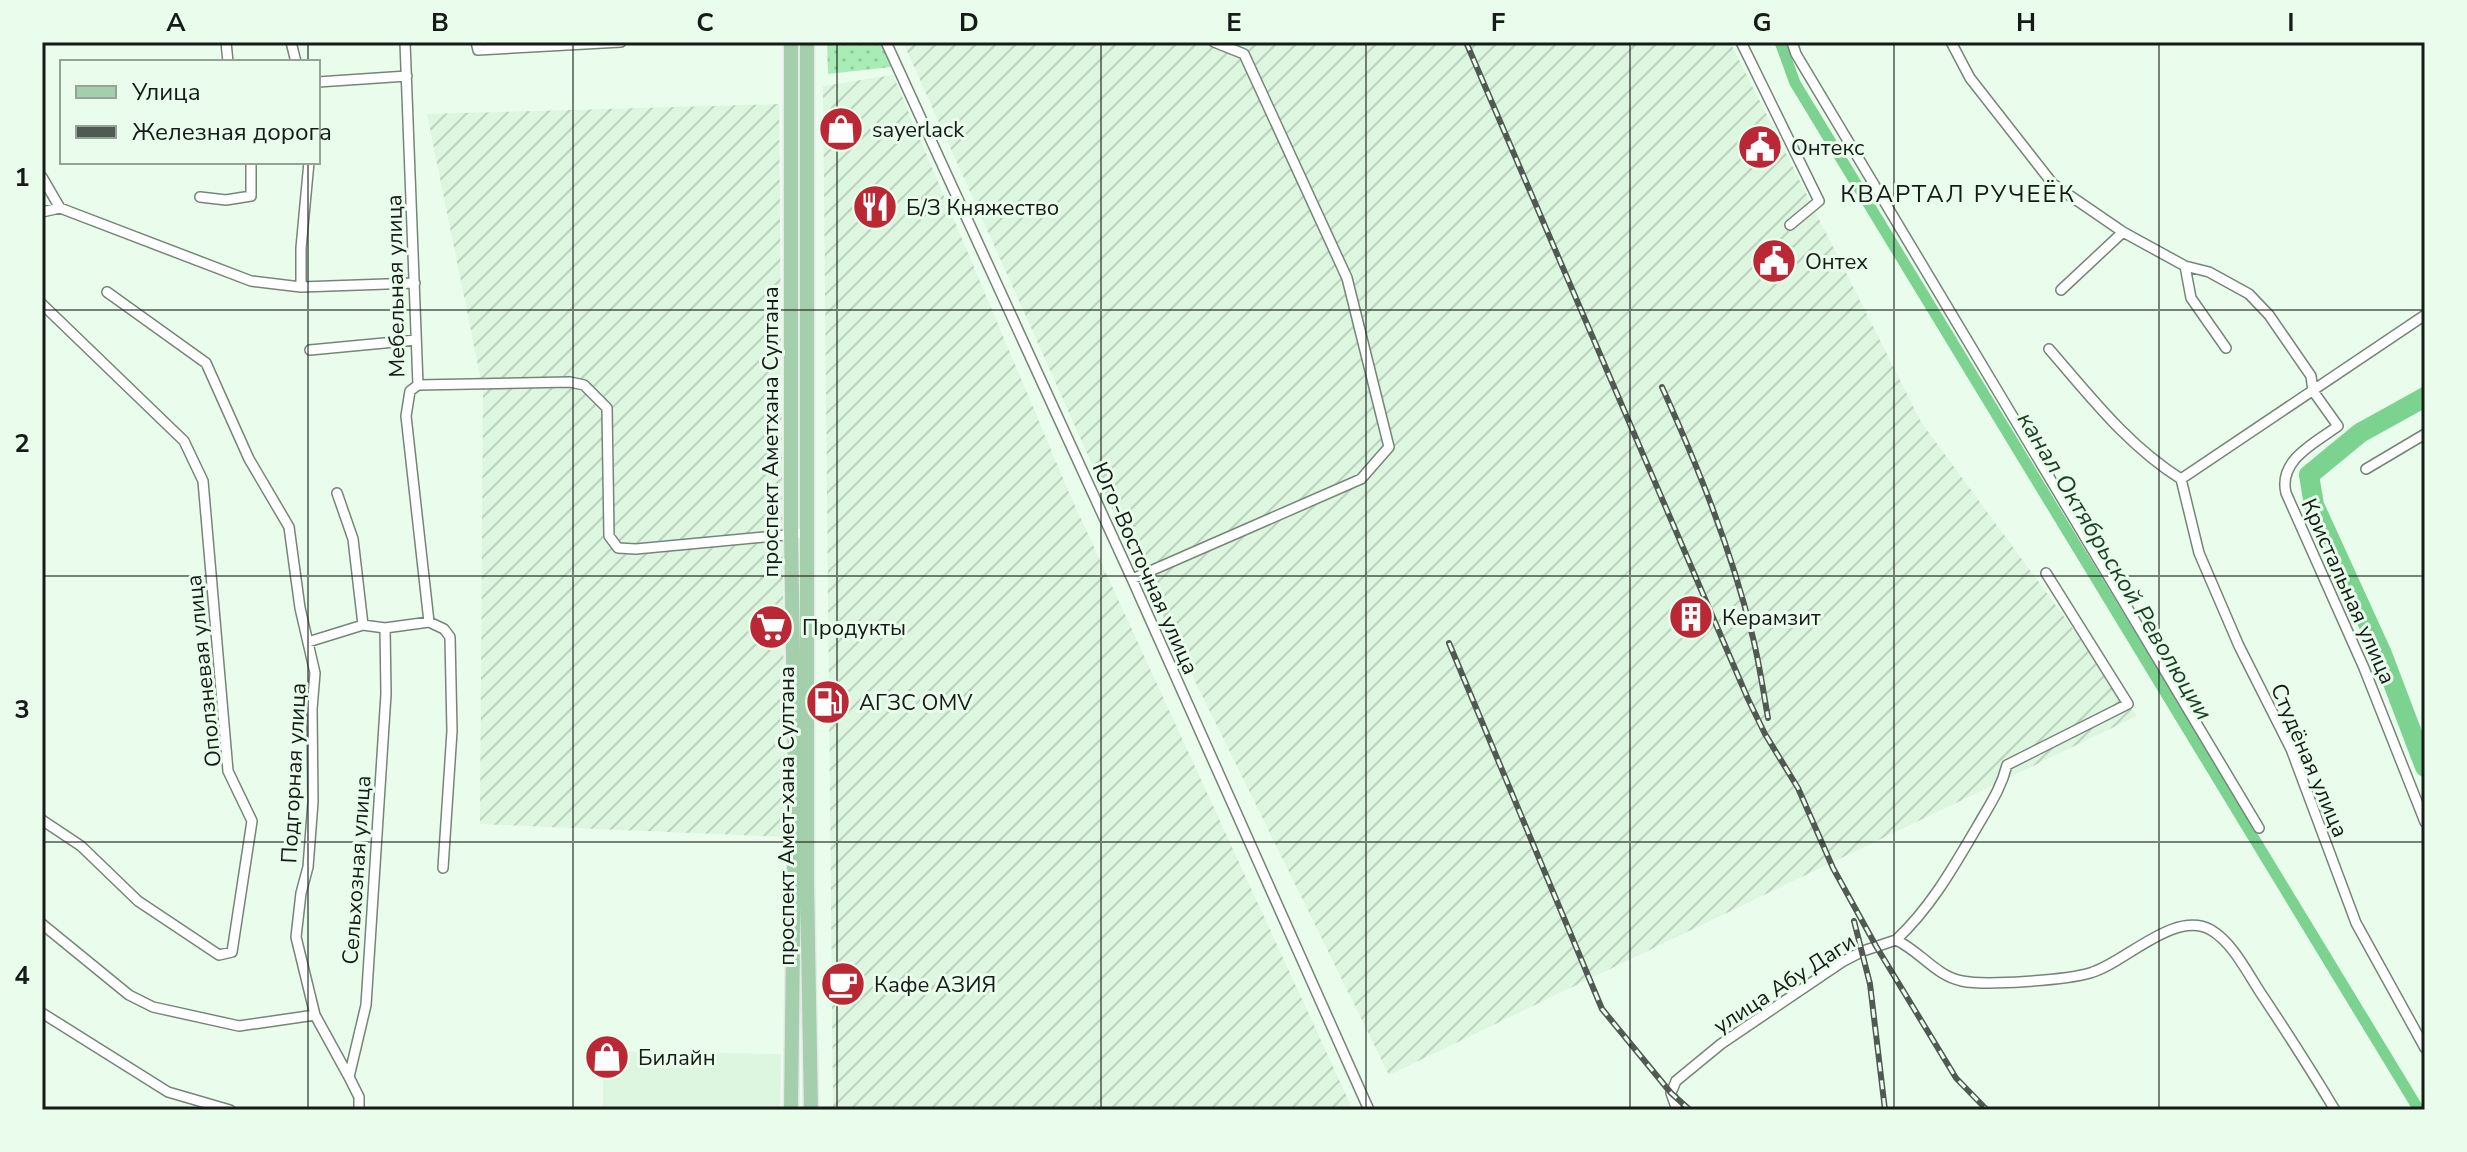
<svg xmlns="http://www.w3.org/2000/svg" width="2467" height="1152" viewBox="0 0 2467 1152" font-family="'Nunito Sans',sans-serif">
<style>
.built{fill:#dcf6e0}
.industrial{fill:url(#industrial-furrows)}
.grass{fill:url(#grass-dots)}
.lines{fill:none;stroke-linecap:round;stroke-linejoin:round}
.canal{stroke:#7cd390;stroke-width:11}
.river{stroke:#7cd390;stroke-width:20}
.street-casing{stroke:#758678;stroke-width:12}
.primary-casing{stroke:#e8e8e8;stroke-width:17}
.street{stroke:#fff;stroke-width:9}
.primary{stroke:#a3cfad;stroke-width:14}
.rail-casing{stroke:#505a52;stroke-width:6}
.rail{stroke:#eafded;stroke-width:3;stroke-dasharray:9;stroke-linecap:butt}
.grid{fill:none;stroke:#151b16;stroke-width:2;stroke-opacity:0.55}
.labels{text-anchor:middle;stroke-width:6;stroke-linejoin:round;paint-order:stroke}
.poi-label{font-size:22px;fill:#151b16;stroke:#eafded;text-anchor:start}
.street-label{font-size:22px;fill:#151b16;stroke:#eafded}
.neighbourhood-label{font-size:24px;letter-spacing:2px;fill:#151b16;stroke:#eafded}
.water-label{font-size:24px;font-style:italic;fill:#1b3f24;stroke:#eafded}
.neatline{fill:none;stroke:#151b16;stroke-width:3}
.grid-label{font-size:26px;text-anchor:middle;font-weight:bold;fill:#151b16}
</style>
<defs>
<pattern id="industrial-furrows" width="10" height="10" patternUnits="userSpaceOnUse" patternTransform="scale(2)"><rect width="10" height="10" fill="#dcf6e0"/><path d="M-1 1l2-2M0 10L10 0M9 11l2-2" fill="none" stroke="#bcd2bf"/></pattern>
<pattern id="grass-dots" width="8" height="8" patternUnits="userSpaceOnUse" patternTransform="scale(2)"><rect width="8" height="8" fill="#a9ecb6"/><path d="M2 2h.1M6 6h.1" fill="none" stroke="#91ca9c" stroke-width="1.8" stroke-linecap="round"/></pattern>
</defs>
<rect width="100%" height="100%" fill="#eafded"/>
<!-- built -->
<path class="built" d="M603,1051l178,3 -1,56h-177z"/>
<!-- industrial -->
<path class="industrial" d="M903,42h827l191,380 216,294 -748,359 -258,-524z
M893,75l177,420 283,615h-520l-10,-1024z
M779,104l6,733 -305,-13 3,-434 -56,-276z"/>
<!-- grass -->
<path class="grass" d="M827,42h54l10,25 -63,7z"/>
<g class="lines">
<!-- canal -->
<path class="canal" d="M1780,42l15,41 624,1027"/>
<!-- river -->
<path class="river" d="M2425,397l-65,36 -51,42 5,30 68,149 43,113"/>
<!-- street casing -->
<g class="street-casing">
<path id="street" d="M226,42l2,20
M291,42l5,20
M405,42l13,343 -8,6 -4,25 23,206
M476,42l2,8 143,-8
M886,42l246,537 237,531
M1741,42l78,159 -29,24
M1792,42l4,12 463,774
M1951,42l19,36 83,106 70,48 62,34 24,6 40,22 20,21 42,61 2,15 25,35c-23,17 -60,34 -52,67l78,175 61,154
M318,82l89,-6
M42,177l18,31
M200,197l26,3 25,-4v-34
M42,212l18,-4 191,73 50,6 114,-4
M2185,266l6,32 35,50
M301,287v-39l8,-86
M2061,290l62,-58
M107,292l99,71 43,96 40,68 11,81 15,65 -3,36 1,93 -5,65 -7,26 -5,44 19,78 34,62
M42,304l142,137 19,40 25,290 24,50 -20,131 -13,3 -81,-54 -57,-55 -39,-26
M2049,349c41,47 78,96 132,130l18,74 40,93 52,103 65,174 69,125
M310,350l106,-10
M418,385l152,-3 14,3 23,23 2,128 9,12 18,1 171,-16
M2366,469l59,-35
M2181,479l244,-164
M337,493l16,46 10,86
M1132,579l229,-100 28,-32 -42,-169 -103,-224 -30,-12
M308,642l55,-17 22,3 44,-6 15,7 6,8 2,94 -9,137
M42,924l87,71 24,12 86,19 76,-11
M1896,940c35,-33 57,-72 81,-113 12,-21 24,-38 30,-62l121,-61 -82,-131
M42,1013l126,79 62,18
M359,1110v-13l-10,-20 17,-72 20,-311 -1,-66
M1677,1110l-6,-17 5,-12 45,-37 121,-82 21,-11 33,-11c24,11 40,36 66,41 24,5 104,-1 128,-8 34,-9 84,-64 121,-43 21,12 36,42 49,62 26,39 51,78 75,118"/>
</g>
<!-- primary casing -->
<g class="primary-casing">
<path id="primary" d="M791,42v490l4,245 -4,333
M807,42v840l4,228"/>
</g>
<!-- street -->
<use href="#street" class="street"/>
<!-- primary -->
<use href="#primary" class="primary"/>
<!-- rail casing -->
<g class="rail-casing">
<path id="rail" d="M1466,42l282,657 17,35 33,54 35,80 43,78 80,132 31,32
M1662,387c36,80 69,162 90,247 7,27 11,56 16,84
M1449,643l153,366 69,84 19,17
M1854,921l16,63 15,126"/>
</g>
<!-- rail -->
<use href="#rail" class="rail"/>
</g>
<!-- grid -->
<path class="grid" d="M308,42v20M573,42v1068M837,42v1068M1101,42v1068M1366,42v1068M1630,42v1068M1894,42v1068M2159,42v1068M308,162v948M42,310h2383M42,576h2383M42,842h2383"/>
<!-- icons -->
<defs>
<g id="shop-disc" transform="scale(2.3)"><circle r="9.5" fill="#b92834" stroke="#eafded"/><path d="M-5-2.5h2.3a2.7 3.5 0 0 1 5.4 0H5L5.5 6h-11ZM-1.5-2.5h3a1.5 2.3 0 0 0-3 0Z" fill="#fff"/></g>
<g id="civic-disc" transform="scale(2.3)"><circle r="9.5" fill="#b92834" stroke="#eafded"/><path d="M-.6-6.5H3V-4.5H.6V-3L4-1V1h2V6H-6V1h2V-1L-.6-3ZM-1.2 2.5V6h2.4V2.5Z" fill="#fff"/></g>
<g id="restaurant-disc" transform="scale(2.3)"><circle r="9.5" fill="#b92834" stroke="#eafded"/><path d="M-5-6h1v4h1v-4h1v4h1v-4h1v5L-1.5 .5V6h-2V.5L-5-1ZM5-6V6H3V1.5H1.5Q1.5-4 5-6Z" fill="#fff"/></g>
<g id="building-disc" transform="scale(2.3)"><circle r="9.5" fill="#b92834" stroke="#eafded"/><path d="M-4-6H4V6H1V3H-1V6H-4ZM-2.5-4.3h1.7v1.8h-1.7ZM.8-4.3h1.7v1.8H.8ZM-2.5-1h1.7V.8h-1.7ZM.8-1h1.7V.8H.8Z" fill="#fff"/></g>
<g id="supermarket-disc" transform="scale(2.3)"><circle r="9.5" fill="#b92834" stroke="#eafded"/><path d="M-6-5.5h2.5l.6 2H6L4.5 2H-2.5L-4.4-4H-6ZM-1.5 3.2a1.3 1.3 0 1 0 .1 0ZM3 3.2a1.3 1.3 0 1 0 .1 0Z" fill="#fff"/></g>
<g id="fuel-disc" transform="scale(2.3)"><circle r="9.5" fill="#b92834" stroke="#eafded"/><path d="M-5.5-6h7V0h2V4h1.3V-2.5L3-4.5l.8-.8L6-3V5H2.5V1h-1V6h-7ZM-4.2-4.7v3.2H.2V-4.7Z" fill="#fff"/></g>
<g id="cafe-disc" transform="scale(2.3)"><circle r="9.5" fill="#b92834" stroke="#eafded"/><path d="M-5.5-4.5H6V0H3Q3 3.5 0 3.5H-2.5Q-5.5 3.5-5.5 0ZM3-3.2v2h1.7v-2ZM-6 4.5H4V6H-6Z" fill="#fff"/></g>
</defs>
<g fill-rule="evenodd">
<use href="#shop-disc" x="841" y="129"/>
<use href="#civic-disc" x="1760" y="147"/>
<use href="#restaurant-disc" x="875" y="207"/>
<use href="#civic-disc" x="1774" y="261"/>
<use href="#building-disc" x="1691" y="617"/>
<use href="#supermarket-disc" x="771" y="627"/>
<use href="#fuel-disc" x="828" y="702"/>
<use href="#cafe-disc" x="843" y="984"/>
<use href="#shop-disc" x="607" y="1057"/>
</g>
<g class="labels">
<!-- poi labels -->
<g class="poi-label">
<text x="872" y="137">sayerlack</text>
<text x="1791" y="155">Онтекс</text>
<text x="906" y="215">Б/З Княжество</text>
<text x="1805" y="269">Онтех</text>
<text x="1722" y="625">Керамзит</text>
<text x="802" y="635">Продукты</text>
<text x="859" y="710">АГЗС OMV</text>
<text x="874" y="992">Кафе АЗИЯ</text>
<text x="638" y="1065">Билайн</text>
</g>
<!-- street labels -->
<g class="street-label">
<text transform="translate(395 286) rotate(-91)" y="8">Мебельная улица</text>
<text transform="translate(770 432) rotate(-90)" y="8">проспект Аметхана Султана</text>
<text transform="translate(1146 568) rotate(66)" y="8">Юго-Восточная улица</text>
<text transform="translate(2349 591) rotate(66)" y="8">Кристальная улица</text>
<text transform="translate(203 671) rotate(-96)" y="8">Оползневая улица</text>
<text transform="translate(2310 760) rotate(67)" y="8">Студёная улица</text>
<text transform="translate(293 773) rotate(-87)" y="8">Подгорная улица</text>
<text transform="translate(786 816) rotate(-90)" y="8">проспект Амет-хана Султана</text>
<text transform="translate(356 870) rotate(-86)" y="8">Сельхозная улица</text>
<text transform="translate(1784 983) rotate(-33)" y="8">улица Абу Даги</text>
</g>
<!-- neighbourhood labels -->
<g class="neighbourhood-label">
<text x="1958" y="202">КВАРТАЛ РУЧЕЁК</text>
</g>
<!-- water labels -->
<g class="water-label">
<text transform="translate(2115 566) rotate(59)" y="8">канал Октябрьской Революции</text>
</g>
</g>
<!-- border -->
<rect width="2467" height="1152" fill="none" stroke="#eafded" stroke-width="88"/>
<!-- legend -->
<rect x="60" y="60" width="260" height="104" fill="#eafded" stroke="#95a397" stroke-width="2"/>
<rect x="76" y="86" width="40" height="12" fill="#a3cfad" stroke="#95a397" stroke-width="2"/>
<text x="132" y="100" font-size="24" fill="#151b16">Улица</text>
<rect x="76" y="126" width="40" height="12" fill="#505a52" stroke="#95a397" stroke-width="2"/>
<text x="132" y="140" font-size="24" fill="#151b16">Железная дорога</text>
<rect x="44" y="44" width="2379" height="1064" class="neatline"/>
<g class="grid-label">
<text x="176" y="31">A</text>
<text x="440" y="31">B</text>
<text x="705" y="31">C</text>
<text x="969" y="31">D</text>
<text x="1234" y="31">E</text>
<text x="1498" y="31">F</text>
<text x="1762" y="31">G</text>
<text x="2026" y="31">H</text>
<text x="2291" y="31">I</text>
<text x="22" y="186">1</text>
<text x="22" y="452">2</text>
<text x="22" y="718">3</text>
<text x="22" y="984">4</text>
</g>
</svg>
